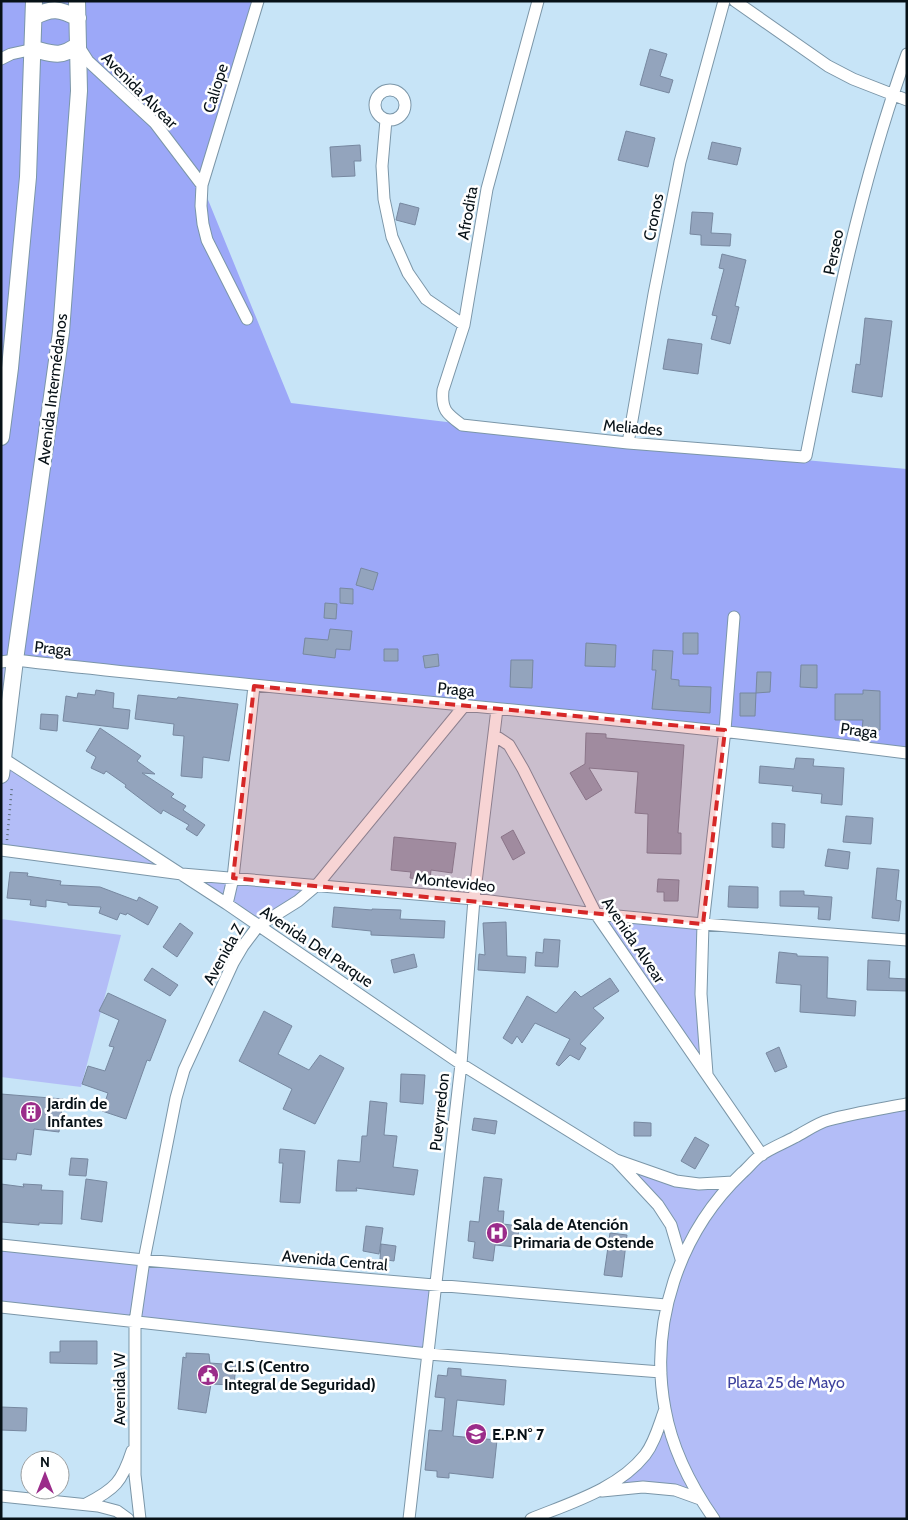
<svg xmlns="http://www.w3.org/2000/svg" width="908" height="1520" viewBox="0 0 908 1520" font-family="Cabin,sans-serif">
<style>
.green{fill:#b3bdf7}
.forest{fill:#9ca8f8}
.building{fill:#93a4bd;stroke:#7788a0}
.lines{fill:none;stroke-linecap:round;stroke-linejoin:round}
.street-casing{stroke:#7b96a8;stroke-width:13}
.secondary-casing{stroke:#7b96a8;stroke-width:18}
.path{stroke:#5e707c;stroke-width:2.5;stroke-dasharray:1 4;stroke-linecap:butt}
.street{stroke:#fff;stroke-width:11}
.secondary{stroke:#fff;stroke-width:16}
.marked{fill:#d62828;fill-opacity:0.2;stroke:#d62828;stroke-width:4;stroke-dasharray:10 6;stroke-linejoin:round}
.labels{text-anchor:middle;stroke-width:5;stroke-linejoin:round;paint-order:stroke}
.street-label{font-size:16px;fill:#071117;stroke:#fff}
.poi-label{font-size:16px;font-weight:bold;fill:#071117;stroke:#fff;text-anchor:start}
.park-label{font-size:16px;fill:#3f439e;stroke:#fff}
</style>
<rect width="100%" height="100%" fill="#c7e4f7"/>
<!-- green -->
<path class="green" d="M33,93l-30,665 179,116 135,11 -59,41 -76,-52 -181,-24v-414z
M596,914l107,10 4,151z
M1,919l120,16 -40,152 -80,-10z
M907,1104v415h-192l-15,-20 -25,-9 -75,1 45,-36 20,-46 -2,-76 18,-74 -10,-34 -55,-65 60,21 57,1 29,-27 64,-35z
M1,1245l435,40 -8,69 -427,-47z"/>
<!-- forest -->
<path class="forest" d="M1,1h257l-56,184 89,218c205,26 410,49 616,66v284l-906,-89z"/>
<!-- building -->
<path class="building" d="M650,49l17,5 -7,22 13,4 -4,13 -29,-8z
M626,131l29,7 -7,29 -30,-7z
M712,142l29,6 -4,17 -29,-6z
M360,145l1,16h-7l1,15 -23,1 -2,-30z
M400,203l19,5 -4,17 -19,-5z
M692,212l21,1 -2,20 20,1 -1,12 -29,-1v-10l-11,-1z
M722,254l24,6 -11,46 4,1 -9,37 -19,-5 6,-23 -5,-1 12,-46 -5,-1z
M865,318l27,3 -10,76 -30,-5 4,-28 4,1z
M668,339l34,5 -4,30 -35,-5z
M361,568l17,5 -5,17 -17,-5z
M340,588l13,1v15l-13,-1z
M325,603l12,1 -1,15 -12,-1z
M330,629l22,2 -2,19 -14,-1 -1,9 -32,-4 2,-16 23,2z
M683,633h15v21h-15z
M586,643l30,2 -1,22 -30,-1z
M384,649h14v12h-14z
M653,650l20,1 -2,28 8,1v6l32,1 -1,26 -58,-4 4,-39h-4z
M438,654l1,12 -14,2 -2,-12z
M511,660h22l-1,28 -22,-1z
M801,665h16v23l-17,-1z
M757,672h14l-1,20 -14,1z
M96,690l18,3 -1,15 17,2 -2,19 -65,-8 3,-25 11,2 1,-5 17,2z
M863,690l17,1v39h-18l1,-10h-28v-26h28z
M740,693h16l-1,23h-15z
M138,695l39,4 1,-2 60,7 -9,57 -26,-4 -1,21 -21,-2 3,-40 -11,-1 1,-11 -39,-5z
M41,714l17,1 -1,16 -17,-2z
M100,728l41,28 -4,5 18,13 -13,-1 32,21 -3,3 15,9 -3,4 22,15 -8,11 -11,-7 3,-4 -26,-15 -2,4 -11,-8 -25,-19 1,-2 -20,-14 -2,3 -13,-6 5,-11 -10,-6z
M586,733l20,1v4l78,7 -6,88h3v21l-34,-1 1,-39 -13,-1 3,-41 -49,-4 13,22 -16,10 -16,-27 15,-9z
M796,758l18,1 -1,7 31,2 -2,37 -21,-2 1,-9 -30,-3 1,-5 -34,-3 1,-17 34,3z
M846,816l27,2 -2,26 -28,-2z
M772,823l13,1 -1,24 -12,-1z
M513,830l12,23 -12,7 -12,-23z
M394,837l62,6 -4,30 -21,-3 -1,10 -20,-2 1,-6 -20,-2z
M828,849l22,3 -2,17 -23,-3z
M877,868l22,2 -3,30 5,1 -2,20 -27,-3z
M10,872l18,1 -1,3 34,5 -1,4 40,2 37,14 2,-4 19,10 -10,18 -21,-12 -1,2 -6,-2 -3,7 -18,-7 2,-6 -33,-2v-2l-22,-3v7l-16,-2 1,-5 -24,-2z
M658,879l21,1 -1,21h-14v-9h-7z
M729,886l29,1v21l-30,-1z
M780,891h24v4l28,2 -2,23 -12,-1 1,-12 -39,-1z
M334,907l38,3v-1l29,1 -1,9 45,2 -1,17 -73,-3v-4l-39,-4z
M506,922l1,34 19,1 -1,16 -47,-3 1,-16 6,1 -2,-32z
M180,923l13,10 -16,24 -14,-10z
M544,939l16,1 -2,27 -23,-1 1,-14 7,1z
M779,952l18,2v2l31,1 -1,41 29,3 -1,15 -55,-4 1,-27 -25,-2z
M414,954l3,13 -23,6 -3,-13z
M868,960l22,1 -1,17 18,1v12l-40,-1z
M152,968l26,17 -8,11 -26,-16z
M610,978l9,13 -26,17 11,10 -24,26 6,4 -7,12 -9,-5 -11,11 -3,-2 14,-25 -35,-16 -13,20 -5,-7 -5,8 -9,-6 24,-42 29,17 19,-22 6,6z
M108,993l58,27 -16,41 -3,-1 -21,59 -24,-8 6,-18 -26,-9 6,-18 17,5 9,-24 -5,-1 10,-26 -20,-9z
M264,1011l28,15 -14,28 31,16 11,-15 24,13 -29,56 -32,-15 9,-20 -53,-28z
M779,1047l8,20 -12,5 -9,-19z
M401,1074l24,1 -2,29 -23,-2z
M1,1094l62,5 -4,33 -25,-3 -3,26 -14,-2 -1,7 -15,-1z
M370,1101l17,2 -3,32 13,1 -4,31 25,3 -4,25 -58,-7 1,3h-21l2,-31 22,2 2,-26h5z
M474,1118l23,3 -2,13 -23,-4z
M634,1122l17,1v13h-17z
M695,1137l14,8 -14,24 -14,-8z
M280,1149l25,2 -5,52 -20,-1 3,-39h-4z
M71,1158l17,1 -2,17 -17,-1z
M484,1177l18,2 -4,32h6l-1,13 16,2 -2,21 -22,-2 -2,16 -20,-3 2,-16 -7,-1 2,-20 9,1z
M86,1179l21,3 -5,40 -21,-3z
M1,1184l23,3 -1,-3 19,1 -1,5 22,1 -1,33 -23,-1v2l-38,-3z
M366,1226l17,2 -4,26 -16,-3z
M610,1233l17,2 -5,42 -18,-2z
M381,1244l15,2 -2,15 -14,-2z
M60,1341h37v23l-47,-1v-11h10z
M186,1353l23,1 1,9 26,2 -2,20 -23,-1 -5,29 -28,-4 5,-52 3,1z
M448,1368l13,1v7l45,4 -2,25 -47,-5 -4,36 44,4 -4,38 -44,-5v5l-12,-1v-6l-12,-1 4,-40 13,1 3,-33 -10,-1 3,-22 9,1z
M1,1407l26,1 -1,23 -25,-1z"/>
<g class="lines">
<!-- street casing -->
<g class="street-casing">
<path id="street" d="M538,1l-51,188 -23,136 -21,65c-2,20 4,24 19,35l166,18 176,14 2,-1c27,-136 54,-272 101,-402
M735,1l93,65 25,13 54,21
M79,47l9,14 67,62 47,62
M1,59l10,-5 23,-5
M375 105a15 15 0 1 1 30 0a15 15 0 1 1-30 0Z
M386,120l-4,46 2,33 8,38 16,36 18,26 38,26
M247,319l-40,-79 -4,-16 -2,-18 1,-21 56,-184
M628,443l26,-149 26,-132 44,-161
M1,662l14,-2c297,34 595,55 892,93
M494,735l15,10 14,24 73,145 166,241
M1,757l226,147 234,160 155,96 60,21 23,3 34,-2
M1,850l181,24 292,25 122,15 107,10 204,16
M227,904l6,-26 21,-192
M707,1074l-6,-80 2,-70 22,-194 9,-113
M617,1161l41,44 13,20 10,34
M1,1245l143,15 522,45
M1,1307l427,47 233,18
M602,1491l41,-4 32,3 25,9
M1,1496l97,10 19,5 11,8
M86,1504c29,-15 36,-22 46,-53
M140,1519l-5,-44v-153l9,-62 32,-162 8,-28 49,-107 10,-17 15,-20 40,-25 19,-16 147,-179
M409,1519l52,-455 13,-165 23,-190
M531,1519c39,-16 87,-30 114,-64 10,-13 14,-30 20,-46
M714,1519c-23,-33 -42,-70 -49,-110 -16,-86 14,-176 77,-236 6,-5 12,-13 19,-18 10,-7 23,-12 34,-18 10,-5 22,-14 34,-17 25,-7 52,-11 78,-16"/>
</g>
<!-- secondary casing -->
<g class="secondary-casing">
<path id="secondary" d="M34,17c18,-10 26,-8 44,1
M34,49c20,5 26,9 44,-4
M1,437l9,-69 18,-191 6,-176
M1,775l14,-115 46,-328 18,-241 -2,-90"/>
</g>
<!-- path -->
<path class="path" d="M7,840l5,-54"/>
<!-- street -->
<use href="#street" class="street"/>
<!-- secondary -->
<use href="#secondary" class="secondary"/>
</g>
<!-- marked area -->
<path class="marked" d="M254,686l471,44 -22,194 -470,-46z"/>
<!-- icons -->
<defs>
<g id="building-disc" transform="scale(1.125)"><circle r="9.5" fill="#9b2c8a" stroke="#fff"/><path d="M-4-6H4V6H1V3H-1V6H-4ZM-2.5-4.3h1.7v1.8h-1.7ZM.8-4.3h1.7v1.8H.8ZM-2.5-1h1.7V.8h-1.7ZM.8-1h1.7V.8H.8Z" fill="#fff"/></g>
<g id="hospital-disc" transform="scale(1.125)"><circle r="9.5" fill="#9b2c8a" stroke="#fff"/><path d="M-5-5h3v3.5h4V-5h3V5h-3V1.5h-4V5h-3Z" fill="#fff"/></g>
<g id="civic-disc" transform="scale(1.125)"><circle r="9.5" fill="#9b2c8a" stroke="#fff"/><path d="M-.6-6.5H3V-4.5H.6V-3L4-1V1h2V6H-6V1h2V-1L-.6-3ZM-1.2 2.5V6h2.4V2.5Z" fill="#fff"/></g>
<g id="school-disc" transform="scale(1.125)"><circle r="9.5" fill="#9b2c8a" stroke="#fff"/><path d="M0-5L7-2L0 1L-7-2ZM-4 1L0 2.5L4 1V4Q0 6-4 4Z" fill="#fff"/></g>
</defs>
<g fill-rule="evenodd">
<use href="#building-disc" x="31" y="1112"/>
<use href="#hospital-disc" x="497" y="1233"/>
<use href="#civic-disc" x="208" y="1375"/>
<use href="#school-disc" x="476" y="1434"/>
</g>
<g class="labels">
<!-- street labels -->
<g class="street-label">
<text transform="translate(215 88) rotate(-73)" y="6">Caliope</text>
<text transform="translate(140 90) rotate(45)" y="6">Avenida Alvear</text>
<text transform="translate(467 213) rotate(-80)" y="6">Afrodita</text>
<text transform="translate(653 217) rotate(-79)" y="6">Cronos</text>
<text transform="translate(833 252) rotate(-78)" y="6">Perseo</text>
<text transform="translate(52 389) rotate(-83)" y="6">Avenida Intermédanos</text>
<text transform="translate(633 427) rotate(5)" y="6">Meliades</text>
<text transform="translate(53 648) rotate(6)" y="6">Praga</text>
<text transform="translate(456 689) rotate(5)" y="6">Praga</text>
<text transform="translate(859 730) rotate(7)" y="6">Praga</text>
<text transform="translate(455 882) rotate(6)" y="6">Montevideo</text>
<text transform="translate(634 940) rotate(56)" y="6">Avenida Alvear</text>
<text transform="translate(317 946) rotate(34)" y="6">Avenida Del Parque</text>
<text transform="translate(223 954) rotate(-61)" y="6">Avenida Z</text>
<text transform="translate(439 1112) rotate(-84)" y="6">Pueyrredon</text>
<text transform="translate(335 1260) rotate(5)" y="6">Avenida Central</text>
<text transform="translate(119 1389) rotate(-90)" y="6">Avenida W</text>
</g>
<!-- poi labels -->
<g class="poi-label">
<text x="47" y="1109">Jardín de<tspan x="47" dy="18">Infantes</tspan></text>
<text x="513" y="1230">Sala de Atención<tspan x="513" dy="18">Primaria de Ostende</tspan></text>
<text x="224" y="1372">C.I.S (Centro<tspan x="224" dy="18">Integral de Seguridad)</tspan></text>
<text x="492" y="1440">E.P.N° 7</text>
</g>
<!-- park labels -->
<g class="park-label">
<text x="786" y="1388">Plaza 25 de Mayo</text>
</g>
</g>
<!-- border -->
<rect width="908" height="1520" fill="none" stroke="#071117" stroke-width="5"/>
<!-- north arrow -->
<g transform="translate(45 1475)"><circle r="24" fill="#ffffff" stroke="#9ca0a2"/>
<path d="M0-4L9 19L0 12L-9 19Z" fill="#9b2c8a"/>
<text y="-8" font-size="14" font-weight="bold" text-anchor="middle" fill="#071117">N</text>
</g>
</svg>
